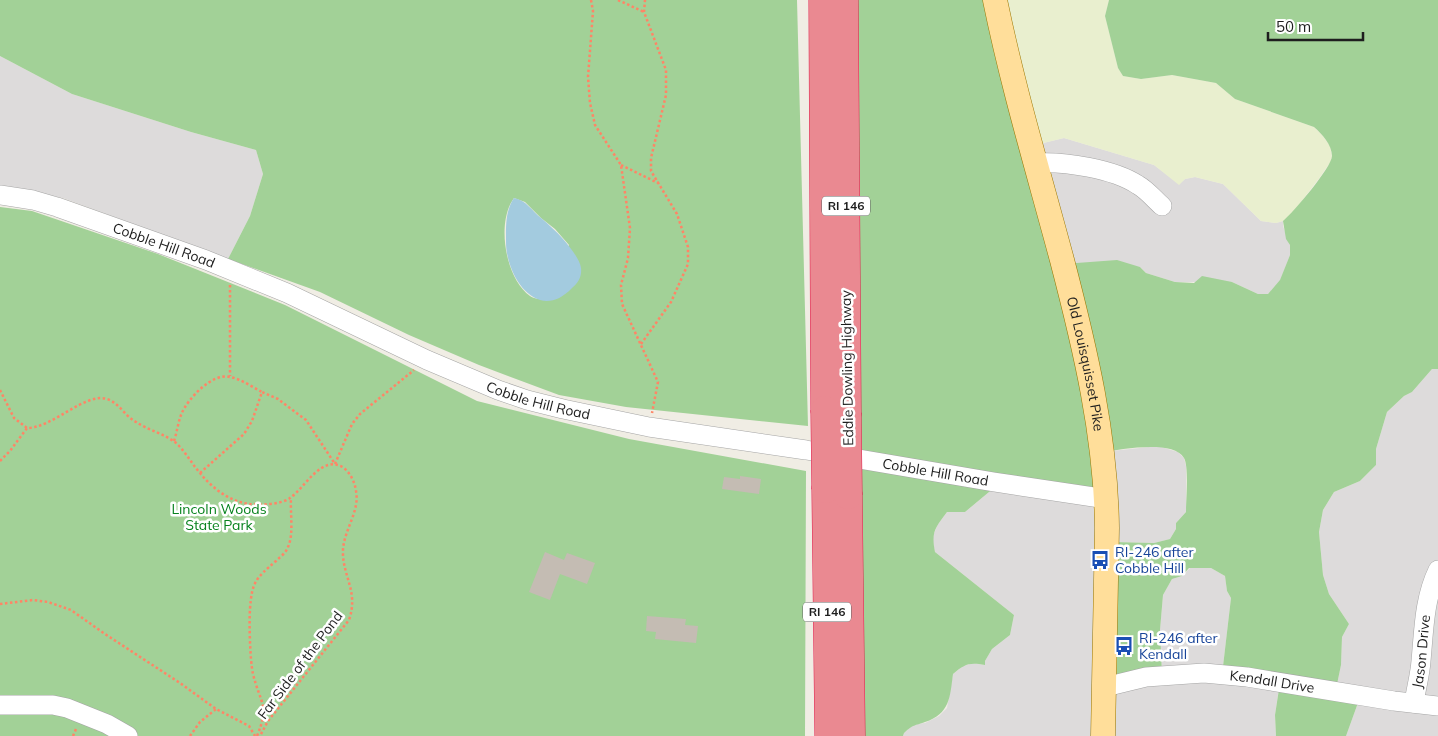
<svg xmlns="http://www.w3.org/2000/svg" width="1438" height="736" viewBox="0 0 1438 736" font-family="Mulish,sans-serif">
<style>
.residential{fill:#dddbdb}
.farmland{fill:#e9efcf}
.forest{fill:#a2d197;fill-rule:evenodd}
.water{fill:#a3cbdf}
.building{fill:#c4bcb3}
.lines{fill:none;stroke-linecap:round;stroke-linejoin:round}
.minor-casing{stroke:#a5a5a5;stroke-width:20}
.major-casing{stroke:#997600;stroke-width:25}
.highway-casing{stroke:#e21d4c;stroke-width:29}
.path{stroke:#ff8566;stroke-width:2.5;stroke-dasharray:2.5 2.5;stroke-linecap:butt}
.minor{stroke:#fff;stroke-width:19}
.major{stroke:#ffde9a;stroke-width:24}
.highway{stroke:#ea8991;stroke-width:28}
.highway-bridge-casing{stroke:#e21d4c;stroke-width:29;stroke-linecap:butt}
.highway-bridge{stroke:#ea8991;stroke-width:28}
.labels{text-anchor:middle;stroke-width:5;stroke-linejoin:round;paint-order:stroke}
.shield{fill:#fff;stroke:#626262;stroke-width:1}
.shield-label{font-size:12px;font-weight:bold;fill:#1e1e1e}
.street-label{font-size:14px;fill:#1e1e1e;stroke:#fff}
.park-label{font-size:14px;fill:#07821e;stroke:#fff}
.transit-label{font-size:14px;fill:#164399;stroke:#fff;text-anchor:start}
</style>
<rect width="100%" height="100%" fill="#f0ede4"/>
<!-- residential -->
<path class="residential" d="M0,56l72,38 119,38 65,18 7,24 -13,42 -22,43 -165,-61 -63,-13z
M1064,138l90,27 25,19 6,-5 10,-2 28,7 38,37 15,2 7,-2v5l7,19v10l-10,26 -12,13h-10l-26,-12h-57l-29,-9 -6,-6 -48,-4 -29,1 -32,-118z
M1432,369h6v367h-92l13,-36 -24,-6 6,-29 1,-28 7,-13 -20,-30 -6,-19 -4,-43 4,-22 11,-18 26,-11 16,-16v-16l11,-37 17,-16 8,-4z
M1158,446l20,6 6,6 2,8v46l-10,11v6l-6,10 -16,4 -40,-1 48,132 -2,-44 3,-35 9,-16 10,-3 8,-8h21l14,8 2,15 4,7 -9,77 57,13 -4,27 1,21h-373l1,-3 10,-9 11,-1 14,-7 8,-8 6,-34 10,-8 10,-3 12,2v-4l7,-12 18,-14 4,-20 -79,-63 -3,-14 6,-14 9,-12h18l24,-20 12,-8 101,-32z"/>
<!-- farmland -->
<path class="farmland" d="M995,0h114l-4,16 13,52 5,8 18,3 31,-4 44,8 19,16 79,28 8,8 8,11 2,11 -1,4 -11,16 -29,38 -8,6 -7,2 -15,-2 -38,-37 -28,-7 -10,2 -6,6 -25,-20 -90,-27 -33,8z"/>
<!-- forest -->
<path class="forest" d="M0,0h797l11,426 -182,-19 -67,-12 -80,-30 -70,-30 -89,-43 -92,-33 22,-43 13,-42 -7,-24 -65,-18 -119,-38 -72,-38zM514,198l11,4 16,16 14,11 14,16 -24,55c-5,-1 -11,-1 -15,-4 -25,-18 -34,-74 -16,-98z
M854,0h141l68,264 54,-4 23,7 6,6 29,9 19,1 8,-7 30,6 26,12h10l12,-14 10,-25v-10l-4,-6 -3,-18c10,-8 49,-54 49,-65 0,-11 -10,-22 -18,-29l-79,-28 -19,-16 -44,-8 -31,4 -18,-3 -5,-8 -13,-52 4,-16h329v369h-6l-20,23 -8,4 -17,16 -11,37v16l-16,16 -26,11 -11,18 -4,22 4,43 6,19 20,30 -7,13 -1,28 -6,29 24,6 -13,36h-70l-1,-21 4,-26 -57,-14 9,-77 -4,-7 -2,-15 -14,-8h-22l-7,8 -10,3 -9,16 -3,35 2,44 -53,4 4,-136 41,1 16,-4 6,-10v-6l10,-11c0,-11 3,-46 -2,-54 -11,-19 -64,-8 -82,-6l-9,42 -92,-10 -12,8 -24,20h-18c-12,16 -16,20 -12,40l79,63 -4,20 -18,14 -7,12v4c-16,-3 -20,-1 -32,9 -3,23 -3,40 -28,48 -11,4 -11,2 -21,11l-1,3h-52z
M0,207l32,4 126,43 127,51 192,96 152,38 177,32 -1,265h-805z"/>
<!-- water -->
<path class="water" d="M514,198c12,2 18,13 27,20 8,7 15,13 22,21 6,7 17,20 18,29 1,9 -3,15 -9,20 -34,36 -66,-11 -66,-46 0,-14 -1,-31 8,-44z"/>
<!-- building -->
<path class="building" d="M740,476l21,3 -2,15 -37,-5 2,-12 16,2z
M545,552l19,8 3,-7 28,10 -8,21 -27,-10 -10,26 -21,-8z
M647,616l39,3 -1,6 13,1 -2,17 -41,-4 1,-7 -10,-1z"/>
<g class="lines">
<!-- minor casing -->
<g class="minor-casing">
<g id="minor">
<path d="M1036,163c28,-2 78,6 102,22 9,5 16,14 24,21"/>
<path id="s1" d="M0,195l33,5 24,7 149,53 81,33 140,67 71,30 29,10 36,9 86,18 157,23 188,32 113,17"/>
<path id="s2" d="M1105,687l41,-10 58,-4 43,4 147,24 44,5"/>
<path id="s3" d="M1414,703c2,-14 6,-28 7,-42 3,-32 3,-62 17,-91"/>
<path d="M0,705h53l14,3 40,16 21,12"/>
</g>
</g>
<!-- major casing -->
<g class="major-casing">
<g id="major">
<path id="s4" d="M995,0c18,88 44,174 67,260 23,88 44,176 45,268l-4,208"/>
</g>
</g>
<!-- highway casing -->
<g class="highway-casing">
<path id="highway" d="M823,0l2,410
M844,0l3,413
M826,489l3,247
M848,495l3,241"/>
</g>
<!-- path -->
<path class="path" d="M591,0l2,11 -5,66 2,26 5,22 26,40 9,63 -2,30 -7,27 1,19 36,78 -6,31
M618,0l26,12
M621,165l37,18
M230,285v91
M641,344l30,-42 17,-38v-17l-11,-33 -26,-43v-13l15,-63v-25l-22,-58 1,-12
M0,390l14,28 13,10c26,0 58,-36 80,-29 12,4 18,17 29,23 12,8 29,12 40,21 10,9 15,20 24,30 12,15 30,29 50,31 11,1 30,1 40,-6 15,-10 32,-45 54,-30 7,6 11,15 12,23 4,20 -12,39 -13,59 -1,26 16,41 6,70l-81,101 -8,15
M174,441c3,-9 4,-18 7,-26 6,-16 32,-43 49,-38 11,2 22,10 32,15
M0,461l10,-10 17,-23
M335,464l17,-40 8,-10 54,-44
M200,473l44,-39 8,-13 10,-29 16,7 28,21 29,44
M0,604l33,-4 15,2 23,8 34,24 75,49 36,26 33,17 6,10
M73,736l3,-7
M190,736l10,-14 16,-13
M257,736c13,-31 3,-33 -4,-62 -3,-13 -4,-51 -3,-65 2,-27 5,-30 26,-48 4,-4 10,-8 12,-14 6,-13 2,-34 3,-49"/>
<!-- minor -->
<use href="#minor" class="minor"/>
<!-- major -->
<use href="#major" class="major"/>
<!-- highway -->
<use href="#highway" class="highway"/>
<!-- highway-bridge casing -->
<g class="highway-bridge-casing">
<path id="highway-bridge" d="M825,410l1,79
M847,413l1,82"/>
</g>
<!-- highway-bridge -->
<use href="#highway-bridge" class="highway-bridge"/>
</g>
<!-- icons -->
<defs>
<g id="bus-bare" transform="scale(1.5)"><path d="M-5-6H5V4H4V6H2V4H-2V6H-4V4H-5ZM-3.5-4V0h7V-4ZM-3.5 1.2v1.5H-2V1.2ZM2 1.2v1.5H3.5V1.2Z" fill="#1a4fb4" stroke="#fff" stroke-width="2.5" paint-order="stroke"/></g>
</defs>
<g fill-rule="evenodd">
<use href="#bus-bare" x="1100" y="560"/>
<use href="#bus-bare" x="1124" y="646"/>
</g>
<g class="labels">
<!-- shield labels -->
<g class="shield">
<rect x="822" y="196.5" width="48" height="19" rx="4"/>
<rect x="803" y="602.5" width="48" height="19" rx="4"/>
</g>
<g class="shield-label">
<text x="846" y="210">RI 146</text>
<text x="827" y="616">RI 146</text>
</g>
<!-- street labels -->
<g class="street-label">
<text dy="5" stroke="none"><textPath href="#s1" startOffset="172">Cobble Hill Road</textPath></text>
<text dy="5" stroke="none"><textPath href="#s4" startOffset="375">Old Louisquisset Pike</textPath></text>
<text transform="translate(847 368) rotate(-91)" y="5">Eddie Dowling Highway</text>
<text dy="5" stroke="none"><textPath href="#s1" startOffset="578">Cobble Hill Road</textPath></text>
<text dy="5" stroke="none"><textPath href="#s1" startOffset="982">Cobble Hill Road</textPath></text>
<text dy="5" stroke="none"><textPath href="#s3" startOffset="52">Jason Drive</textPath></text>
<text transform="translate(300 665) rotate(-53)" y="5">Far Side of the Pond</text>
<text dy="5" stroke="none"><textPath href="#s2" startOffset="169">Kendall Drive</textPath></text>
</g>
<!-- park labels -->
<g class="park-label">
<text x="219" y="514">Lincoln Woods<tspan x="219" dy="16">State Park</tspan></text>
</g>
<!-- transit labels -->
<g class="transit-label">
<text x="1115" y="557">RI-246 after<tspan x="1115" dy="16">Cobble Hill</tspan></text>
<text x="1139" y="643">RI-246 after<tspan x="1139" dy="16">Kendall</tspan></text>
</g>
</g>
<!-- scale -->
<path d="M1268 32v8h95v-8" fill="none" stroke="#1e1e1e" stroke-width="2.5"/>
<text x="1276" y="32" font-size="15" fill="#1e1e1e" stroke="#ffffff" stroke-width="4" paint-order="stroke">50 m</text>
</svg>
